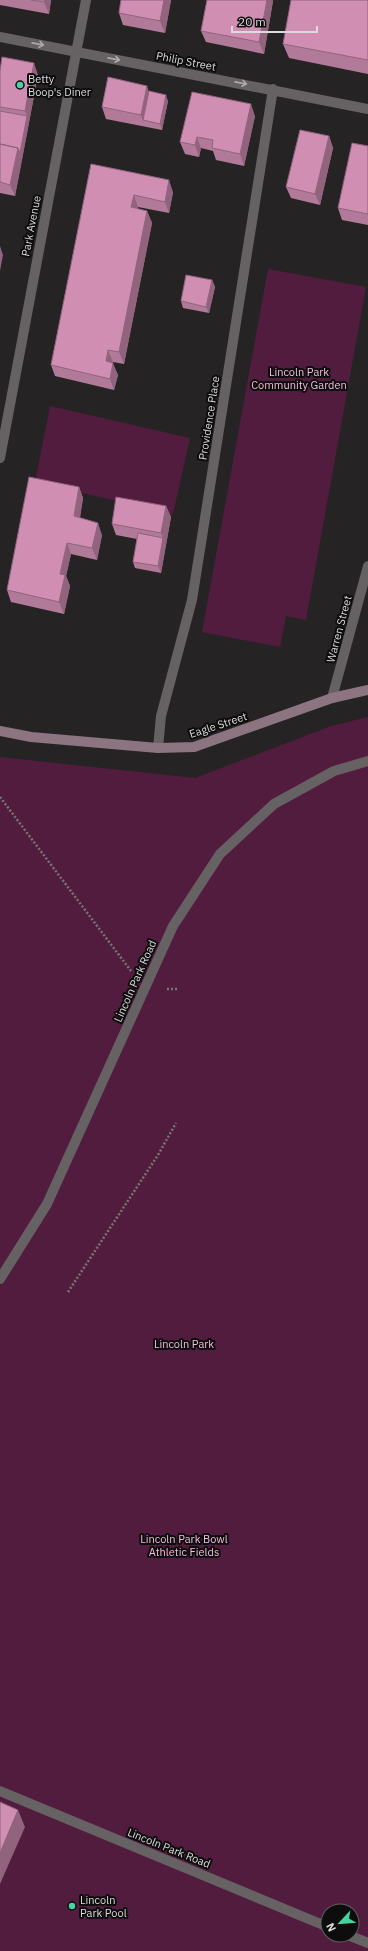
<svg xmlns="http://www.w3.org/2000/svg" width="368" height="1951" viewBox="0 0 368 1951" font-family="'IBM Plex Sans',sans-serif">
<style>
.green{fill:#521c3e;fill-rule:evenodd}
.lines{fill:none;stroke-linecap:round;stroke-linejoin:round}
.path{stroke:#787577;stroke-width:2.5;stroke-dasharray:2 2;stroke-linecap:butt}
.lane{stroke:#666264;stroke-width:10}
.street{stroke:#666264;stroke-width:10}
.secondary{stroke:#8c7481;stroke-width:10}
.wall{fill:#b27a99}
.shaded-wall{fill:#91637d}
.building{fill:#cf8eb2;stroke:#91637d}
.oneway{stroke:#adaaab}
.poi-dot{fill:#43d4a0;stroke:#0e0d0e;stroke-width:1.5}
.labels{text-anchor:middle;stroke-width:4;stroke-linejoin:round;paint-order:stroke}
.street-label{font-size:11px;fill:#dcdadb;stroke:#0e0d0e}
.poi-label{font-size:11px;fill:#dcdadb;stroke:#0e0d0e;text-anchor:start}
.park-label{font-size:11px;fill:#f5bedc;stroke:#0e0d0e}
</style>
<rect width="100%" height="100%" fill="#262325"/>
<!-- green -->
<path class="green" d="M268,269l98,18 -60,333 -20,-4 -6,31 -78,-15z
M50,406l140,32 -17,76 -138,-32z
M368,717v1234h-368v-1194l195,21 136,-52zM328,1911h24v24h-24z"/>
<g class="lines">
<!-- path -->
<path class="path" d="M0,797l131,174
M167,989h12
M68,1292l90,-137 18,-32"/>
<!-- lane -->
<path class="lane" d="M0,1279l47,-75 126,-278 47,-72 54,-50 60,-33 34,-10
M0,1791l328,136
M348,1935l20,8"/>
<!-- street -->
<path class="street" d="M0,37l368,72
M0,458l86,-458
M332,698l36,-132
M158,748l3,-32 31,-116 81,-511"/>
<!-- secondary -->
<path class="secondary" d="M0,731l31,6 127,11 36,-1 138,-49 36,-8"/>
</g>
<!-- wall -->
<path class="wall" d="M0,0h51l-2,14 -49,-9z
M121,0h50l-6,33 -42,-8 -4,-12z
M207,0h66v1l-9,53 -58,-12 -5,-11z
M368,0v74l-79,-16 -6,-14z
M0,71l38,4 -23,121 -15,-3z
M149,91l19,10 -6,29 -56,-11 -4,-12z
M255,116l-11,50 -28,-6 -3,-9 -12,-3 -2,9 -14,-3 -5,-12z
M329,136l4,12 -13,57 -29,-7 -5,-11z
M368,146v79l-26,-5 -4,-12z
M91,164l82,28 -4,21 -31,-6v2l9,2 5,12 -28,141 -11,-2 -1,1 6,12 -4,15 -59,-14 -4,-11z
M212,280l3,7 -6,26 -26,-5 -2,-7z
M79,487l4,11 -3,20 22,17 -5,25 -26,-6 -5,22 4,10 -6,28 -53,-12 -4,-12z
M166,506l5,11 -10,56 -26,-5 -2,-6 4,-23 -21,-4 -4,-11z"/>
<!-- shaded-wall -->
<path class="shaded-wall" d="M45,0h6l-2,14 -5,-12z
M164,0h7l-6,33 -5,-12z
M267,0h6v1l-9,53 -5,-12z
M34,63l4,12 -16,85 -2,-7 7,-37 -2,-5z
M147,86l4,12 -8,22 2,7 -4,-12z
M166,95l2,6 -6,29 -2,-6z
M251,104l4,12 -11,50 -4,-12z
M329,136l4,12 -13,57 -5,-11z
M197,137l4,11 -2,9 -4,-12z
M18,148l4,12 -7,36 -5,-11z
M169,180l4,12 -4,21 -4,-11z
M134,195l4,12 -2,12 -5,-12z
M147,211l5,12 -28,141 -5,-12z
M0,246l3,9 -3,16z
M212,280l3,7 -6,26 -3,-6z
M108,350l5,12 -3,11 -4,-12z
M113,363l5,12 -4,15 -4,-11z
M79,487l4,11 -5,30 -4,-12z
M166,506l5,11 -10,56 -3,-7 5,-28 -2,-5z
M98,523l4,12 -5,25 -5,-12z
M67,543l4,11 -5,22 4,10 -6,28 -5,-12 1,-28z
M18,1810l7,17 -25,57v-31z"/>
<!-- building -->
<path class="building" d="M31,0h14l-1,2z
M121,0h43l-4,21 -41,-8z
M207,0h60l-8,42 -58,-11z
M291,0h77v60l-85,-16z
M2,57l32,6 -9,48 -25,-4v-36z
M108,77l39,9 -6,29 -39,-8z
M149,91l17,4 -6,29 -17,-4z
M192,92l59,12 -11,50 -28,-6 1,-8 -16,-3 -2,8 -15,-3z
M0,111l27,5 -7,37 -2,-5 -18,-4z
M300,130l29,6 -14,58 -29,-7z
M352,143l16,3v68l-30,-6z
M0,144l18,4 -8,37 -10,-3z
M91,164l78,16 -4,22 -31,-7 -3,12 16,4 -28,141 -11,-2 -2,11 7,2 -3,16 -59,-14z
M186,275l26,5 -6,27 -25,-6z
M29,477l50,10 -5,29 24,7 -6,25 -25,-5 -7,31 5,1 -6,27 -52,-12z
M116,497l50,9 -5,27 -49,-9z
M138,533l25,5 -5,28 -25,-4z
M0,1802l18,8 -18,43z"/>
<!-- one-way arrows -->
<defs><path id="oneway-shaft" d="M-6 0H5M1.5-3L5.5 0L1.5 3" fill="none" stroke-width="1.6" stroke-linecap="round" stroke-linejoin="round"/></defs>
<g class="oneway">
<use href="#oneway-shaft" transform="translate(38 44) rotate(11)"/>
<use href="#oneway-shaft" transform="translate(114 59) rotate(11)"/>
<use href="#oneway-shaft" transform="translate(241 83) rotate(11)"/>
</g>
<!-- markers -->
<g class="poi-dot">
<circle cx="20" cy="85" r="4"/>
<circle cx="72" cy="1906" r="4"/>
</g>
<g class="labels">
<!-- street labels -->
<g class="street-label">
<text transform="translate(186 61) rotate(11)" y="4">Philip Street</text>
<text transform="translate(31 226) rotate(-79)" y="4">Park Avenue</text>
<text transform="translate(209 418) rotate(-81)" y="4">Providence Place</text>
<text transform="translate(339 629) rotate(-75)" y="4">Warren Street</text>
<text transform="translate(218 725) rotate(-18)" y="4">Eagle Street</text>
<text transform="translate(135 981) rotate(-66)" y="4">Lincoln Park Road</text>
<text transform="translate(169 1848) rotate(22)" y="4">Lincoln Park Road</text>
</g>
<!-- poi labels -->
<g class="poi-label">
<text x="28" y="83">Betty<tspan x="28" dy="13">Boop's Diner</tspan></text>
<text x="80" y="1904">Lincoln<tspan x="80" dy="13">Park Pool</tspan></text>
</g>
<!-- park labels -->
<g class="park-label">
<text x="299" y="376">Lincoln Park<tspan x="299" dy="13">Community Garden</tspan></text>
<text x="184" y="1348">Lincoln Park</text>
<text x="184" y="1543">Lincoln Park Bowl<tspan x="184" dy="13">Athletic Fields</tspan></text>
</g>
</g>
<!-- north arrow -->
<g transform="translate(340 1923) rotate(244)"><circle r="19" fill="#0e0d0e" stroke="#605f60"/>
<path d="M0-3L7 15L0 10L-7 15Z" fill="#43d4a0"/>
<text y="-6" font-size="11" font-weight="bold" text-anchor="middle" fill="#dcdadb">N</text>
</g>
<!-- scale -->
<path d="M232 26v6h85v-6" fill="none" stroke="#dcdadb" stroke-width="2"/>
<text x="238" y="26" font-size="12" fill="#dcdadb" stroke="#0e0d0e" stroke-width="3" paint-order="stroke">20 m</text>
</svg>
